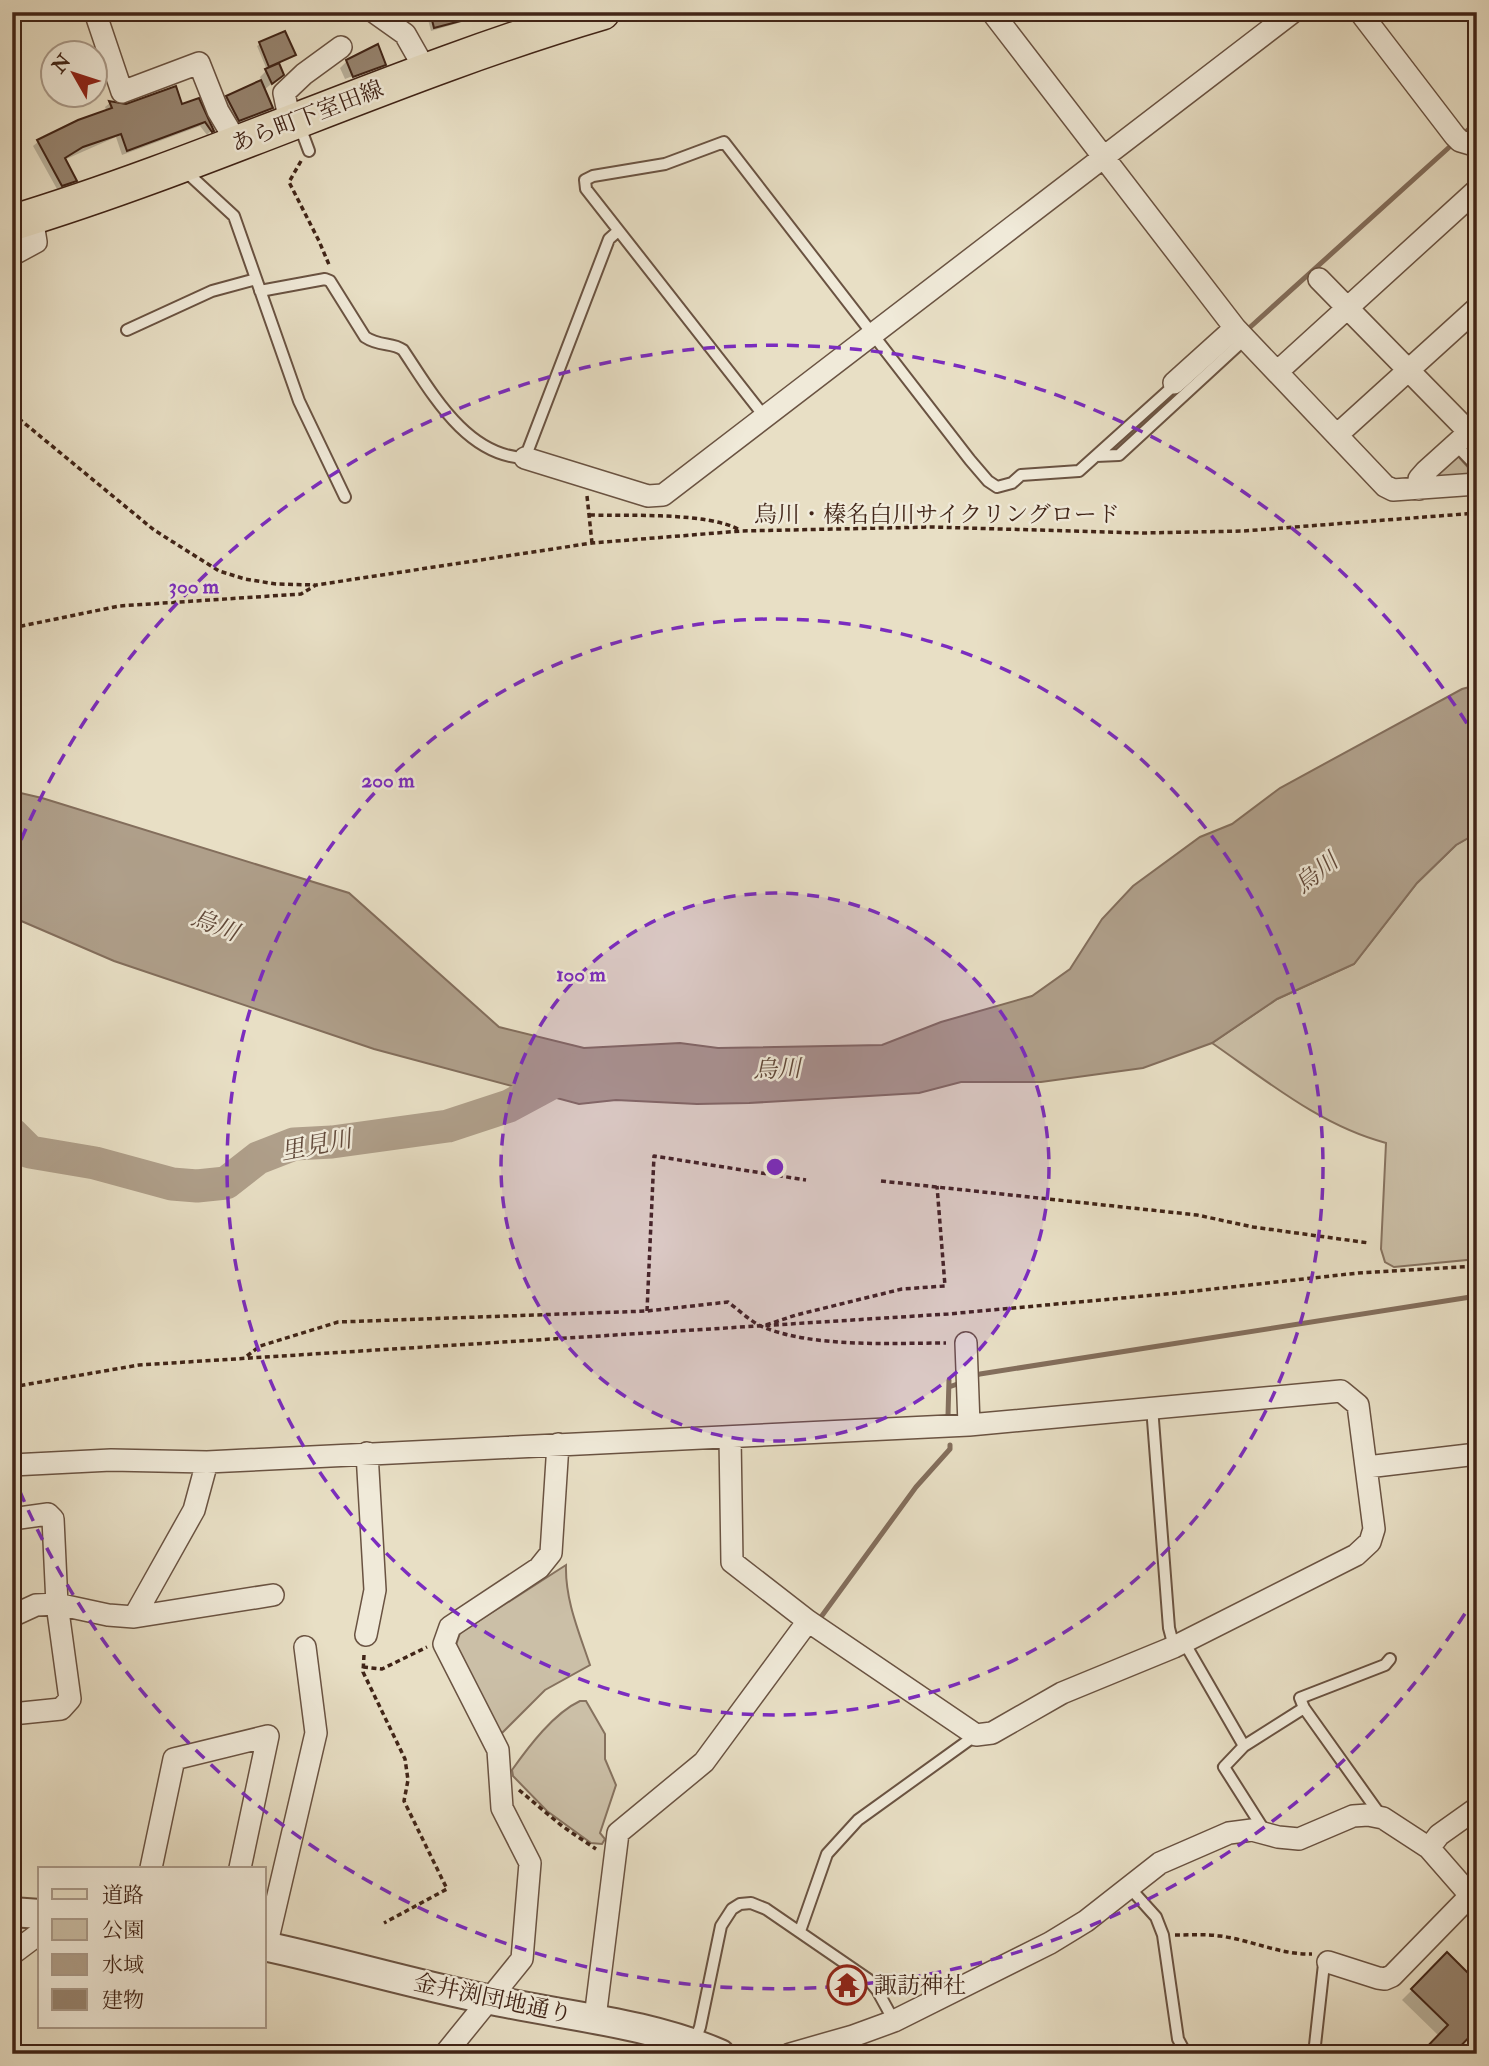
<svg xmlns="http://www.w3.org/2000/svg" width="1489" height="2066" viewBox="0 0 1489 2066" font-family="'IM FELL Double Pica','Noto Serif JP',serif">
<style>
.green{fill:#cbbfa7;stroke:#86725f;stroke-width:2}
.water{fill:#af9f8a;stroke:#836e5c;stroke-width:2}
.shadow{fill:#0003}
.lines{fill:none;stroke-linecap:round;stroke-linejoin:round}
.stream{stroke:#836e5c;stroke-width:5}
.river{stroke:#af9f8a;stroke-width:33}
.building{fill:#978571;stroke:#402417;stroke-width:2}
.service-casing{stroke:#6a5342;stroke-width:14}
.minor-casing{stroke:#6a5342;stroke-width:24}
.tertiary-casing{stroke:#6a5342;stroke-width:32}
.primary-casing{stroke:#402417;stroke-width:38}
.path{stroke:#402417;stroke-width:3.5;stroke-dasharray:5 3.5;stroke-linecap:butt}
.service{stroke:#f0ead9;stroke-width:10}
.minor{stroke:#f0ead9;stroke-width:21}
.tertiary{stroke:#f0ead9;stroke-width:28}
.primary{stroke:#e8dfc5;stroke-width:35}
.ring{fill:none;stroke:#7b2cbf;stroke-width:3.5;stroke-dasharray:12 9}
.labels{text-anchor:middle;stroke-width:5;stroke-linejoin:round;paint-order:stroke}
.street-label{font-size:23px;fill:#402417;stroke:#f0ead9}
.poi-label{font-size:23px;fill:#402417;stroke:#f0ead9;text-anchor:start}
.water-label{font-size:24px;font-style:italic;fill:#61493a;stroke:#f0ead9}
.centre{fill:#7b2cbf;stroke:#f0ead9;stroke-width:3.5}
.ring-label{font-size:21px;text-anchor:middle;font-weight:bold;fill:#7b2cbf;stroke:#f0ead9;stroke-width:5;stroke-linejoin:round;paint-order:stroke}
</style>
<rect width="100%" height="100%" fill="#e8dfc5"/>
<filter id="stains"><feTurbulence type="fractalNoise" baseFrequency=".00286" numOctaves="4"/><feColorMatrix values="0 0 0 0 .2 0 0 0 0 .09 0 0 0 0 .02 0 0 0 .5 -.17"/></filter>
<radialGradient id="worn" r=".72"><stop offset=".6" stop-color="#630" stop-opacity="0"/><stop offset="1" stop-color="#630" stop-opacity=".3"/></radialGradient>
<!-- green -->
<path class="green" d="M1458,456l16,18 -40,4z
M1477,833v426l-83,8 -9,-5 -4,-13 5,-106c-65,-17 -119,-62 -174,-100l65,-44 77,-35 63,-81 39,-38z
M566,1565c-1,35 13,67 24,100l-45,25 -44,44 -45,-89 4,-12z
M580,1701h6l19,33v25l11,26 -16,48 5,6 -3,5 -11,-1 -44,-32 -34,-35 -1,-6c17,-24 42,-57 68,-69z"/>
<!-- water -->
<path class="water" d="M1477,685v148l-21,12 -39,38 -63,81 -77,35 -65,44 -69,25 -102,14h-80l-42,11 -67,4 -103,6 -52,1 -81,-4 -37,4 -205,-55 -260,-88 -102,-44v-126l30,7 307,95 150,134 85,21 96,-5 38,5 164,-3 59,-23 91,-26 38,-27 32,-50 31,-33 67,-49 32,-13 48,-36 182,-99z"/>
<!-- shadow -->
<path class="shadow" d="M426,12h70l-65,19z
M521,12h15l-13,5z
M260,44l33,11 -16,9 5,11 -18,15 7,18 -6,6 -32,13 -12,-23 6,-6 35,-16 -2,-5 7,-7 -10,-24z
M347,61l37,3 -6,7 -32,12 33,-14v-3l-34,13 -5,-11z
M198,100l14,30 -5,5 -7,-9 -78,29 -6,-18 -52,23 11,21 -5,4 -13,4 -24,-43 5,-4 69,-30 -2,-5 5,-4 16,3h55z
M1447,1955l9,93 6,6h-40l17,-18 -37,-36z"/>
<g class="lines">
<!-- stream -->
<path class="stream" d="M1462,136l15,-15
M1247,330l208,-188
M1110,452l71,-63
M972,1377l8,-3 497,-78
M949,1387l14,-5
M948,1415l1,-35
M821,1617l95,-130 34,-38v-4"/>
<!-- river -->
<path class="river" d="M12,1134l18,18 65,11 77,21 25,2 29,-3 32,-25 36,-14 38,-2 116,-16 61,-20 67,-36"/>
</g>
<!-- building -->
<path class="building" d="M430,12h46v5l-42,11z
M285,31l11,24 -27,12 -10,-25z
M378,44l8,21 -33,12 -7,-17z
M279,63l5,12 -12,9 -7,-15z
M261,80l12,28 -34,13 -13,-25z
M176,86l6,18 17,-6 15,33 -2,1 -7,-10 -78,29 -6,-17 -38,13 -18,11 12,23 -15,5 -25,-46 41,-20 34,-12 -3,-7 17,3z
M1447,1952l30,30v47l-24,25h-33l28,-29 -37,-36z"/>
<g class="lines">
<!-- service casing -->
<g class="service-casing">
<path id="service" d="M299,124l10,27
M183,169l51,47 65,185 46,96
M260,291l65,-12 5,2 35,56c15,10 27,5 38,13 29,43 63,106 122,108l84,-219 9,-8
M127,330l85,-39 44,-12
M764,416l-178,-227 -1,-9 8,-4 72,-12 59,-22 246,318 18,21 9,6 15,-4 9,-8 58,-4 90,-81 5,-7
M1455,444l22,23
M1096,456l23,-1 126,-116
M1152,1407l17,221 5,19
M1184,1642l60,104
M1381,1816l-77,-108 -4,-10 85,-33 5,-6
M1264,1830l-40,-63 20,-21 60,-38
M1129,1887l27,30 7,18 15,104 8,15
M800,1931l27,-77 31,-34 118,-85
M694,2043l6,-16 21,-101 11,-17 8,-5 11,-1 15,6 102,70 9,11 17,31
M1314,2054l10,-90 4,-2"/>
</g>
<!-- minor casing -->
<g class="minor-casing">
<path id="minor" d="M95,12l27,80 77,-29 19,48 19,32
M374,12l31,22 21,37
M992,12l243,316 150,158 8,4 84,-6
M1360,12l95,124 5,5 17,5
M290,122l-6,-29 20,-19 37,-27
M12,255l24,-13 -4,-25
M1319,279l150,153
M1277,372l200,-182
M1174,383l61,-55
M1338,434l139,-126
M525,458l123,38 15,-1 630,-483
M1419,489v-10l7,-8 51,-46
M966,1343l3,82
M12,1465l99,-5 96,2 762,-37 372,-34 17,14 16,124 -4,13 -14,13 -182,92 -112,46 -70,40 -16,2 -168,-114 -76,-59 -2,-125
M1367,1467l110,-13
M12,1519l36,-5 5,5 4,85 13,95 -9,10 -49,5
M12,1616l24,-11 21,-1 51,11 26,2 139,-22
M134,1617l60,-107 13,-48
M366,1635l9,-45 -8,-137
M1429,1848l10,-13 38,-27
M151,1868l23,-109 94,-23 -28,132
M266,1947l50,-214 -11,-86
M12,1954l28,-21
M1328,1962l50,16 7,1 7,-3 78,-80
M595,2018l23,-185 86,-71 104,-141
M445,2054l77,-95 8,-96 -28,-55 -4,-58 -54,-106 6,-17 89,-59 12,-15 7,-109
M790,2054l63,-18 41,-15 156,-78 36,-22 74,-58 69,-30 23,-3 26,7 21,2 54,-23 15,-1 15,3 46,30 48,55"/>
</g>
<!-- tertiary casing -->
<g class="tertiary-casing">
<path id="tertiary" d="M12,1912l28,2
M264,1946c75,16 148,38 223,53 77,17 159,23 233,55"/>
</g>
<!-- primary casing -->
<g class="primary-casing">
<path id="primary" d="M12,223c200,-61 389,-152 590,-211"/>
</g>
<!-- path -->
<path class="path" d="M301,161l-12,21 30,59 11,26
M12,413l142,117 65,41 26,8 31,5 39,1
M587,496l5,47
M590,515c40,1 117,-3 150,15
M12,628l107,-22 182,-12 15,-9 276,-42 149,-12 190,-4 212,6 100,-2 234,-18
M881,1181l316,34 56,12 116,16
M647,1311l7,-155 152,24
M766,1325l30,-10 106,-26 43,-3 -8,-100
M247,1356l13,-10 78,-24 309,-11 81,-9c11,8 23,20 35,25 52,21 128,16 183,16
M12,1387l127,-22 809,-51 229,-21 181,-20 119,-7
M364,1655l-1,17 42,87 3,21 -4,21 43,88 -63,34
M363,1667l19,2 45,-22
M519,1790l43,36 34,23
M1175,1935c15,0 31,-1 45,1 31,4 61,19 92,18"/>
<!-- service -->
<use href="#service" class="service"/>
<!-- minor -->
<use href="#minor" class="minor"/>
<!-- tertiary -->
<use href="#tertiary" class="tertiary"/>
<!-- primary -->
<use href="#primary" class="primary"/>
</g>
<!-- distance rings -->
<circle cx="775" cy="1167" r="274" fill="#7b2cbf" fill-opacity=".12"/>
<g class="ring">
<circle cx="775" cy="1167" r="274"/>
<circle cx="775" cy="1167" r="548"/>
<path d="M1476 1596A822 822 0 0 1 13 1475M13 859A822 822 0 0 1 1476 738"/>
</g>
<!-- icons -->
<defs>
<g id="temple-ring" transform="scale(2.0125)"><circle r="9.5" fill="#f0ead9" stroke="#8f2418" stroke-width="1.5"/><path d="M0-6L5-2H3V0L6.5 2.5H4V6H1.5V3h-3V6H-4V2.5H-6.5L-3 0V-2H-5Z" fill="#8f2418"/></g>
</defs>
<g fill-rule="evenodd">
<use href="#temple-ring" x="847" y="1985"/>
</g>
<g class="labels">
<!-- street labels -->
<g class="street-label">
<text transform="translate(307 116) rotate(-21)" y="8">あら町下室田線</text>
<text x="937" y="522">烏川・榛名白川サイクリングロード</text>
<text transform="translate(493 1998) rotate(12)" y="8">金井渕団地通り</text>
</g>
<!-- poi labels -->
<g class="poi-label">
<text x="874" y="1993">諏訪神社</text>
</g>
<!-- water labels -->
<g class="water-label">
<text transform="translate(1316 873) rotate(-39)" y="8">烏川</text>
<text transform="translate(215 925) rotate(21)" y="8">烏川</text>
<text transform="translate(777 1069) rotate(-2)" y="8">烏川</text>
<text transform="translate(316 1145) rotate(-11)" y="8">里見川</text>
</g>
</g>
<circle cx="775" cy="1167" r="10" class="centre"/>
<g class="ring-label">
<text x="194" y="593">300 m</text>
<text x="388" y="787">200 m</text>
<text x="581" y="981">100 m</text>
</g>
<!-- margin -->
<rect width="1489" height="2066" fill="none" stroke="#e8dfc5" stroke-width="42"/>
<rect x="14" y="14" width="1461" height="2038" fill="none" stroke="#402417" stroke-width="3.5"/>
<rect x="21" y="21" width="1447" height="2024" fill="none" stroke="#402417" stroke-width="2"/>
<!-- legend -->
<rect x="38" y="1867" width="228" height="161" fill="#f0ead9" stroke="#aa9b8b" stroke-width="2"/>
<rect x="52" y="1889" width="35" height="10" fill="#e8dfc5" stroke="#aa9b8b" stroke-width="2"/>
<text x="102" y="1902" font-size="21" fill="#402417">道路</text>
<rect x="52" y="1919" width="35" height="21" fill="#cbbfa7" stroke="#aa9b8b" stroke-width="2"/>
<text x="102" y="1937" font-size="21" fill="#402417">公園</text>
<rect x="52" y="1954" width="35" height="21" fill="#af9f8a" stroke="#aa9b8b" stroke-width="2"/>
<text x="102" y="1972" font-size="21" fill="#402417">水域</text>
<rect x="52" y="1989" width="35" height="21" fill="#978571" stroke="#aa9b8b" stroke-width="2"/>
<text x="102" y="2007" font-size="21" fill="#402417">建物</text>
<!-- north arrow -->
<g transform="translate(74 74) rotate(309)"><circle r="33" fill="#f0ead9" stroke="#aa9b8b" stroke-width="2"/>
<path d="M0-5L12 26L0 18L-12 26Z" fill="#8f2418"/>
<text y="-10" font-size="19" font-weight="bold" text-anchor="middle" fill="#402417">N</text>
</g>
<rect width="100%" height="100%" filter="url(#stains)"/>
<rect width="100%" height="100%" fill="url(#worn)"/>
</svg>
